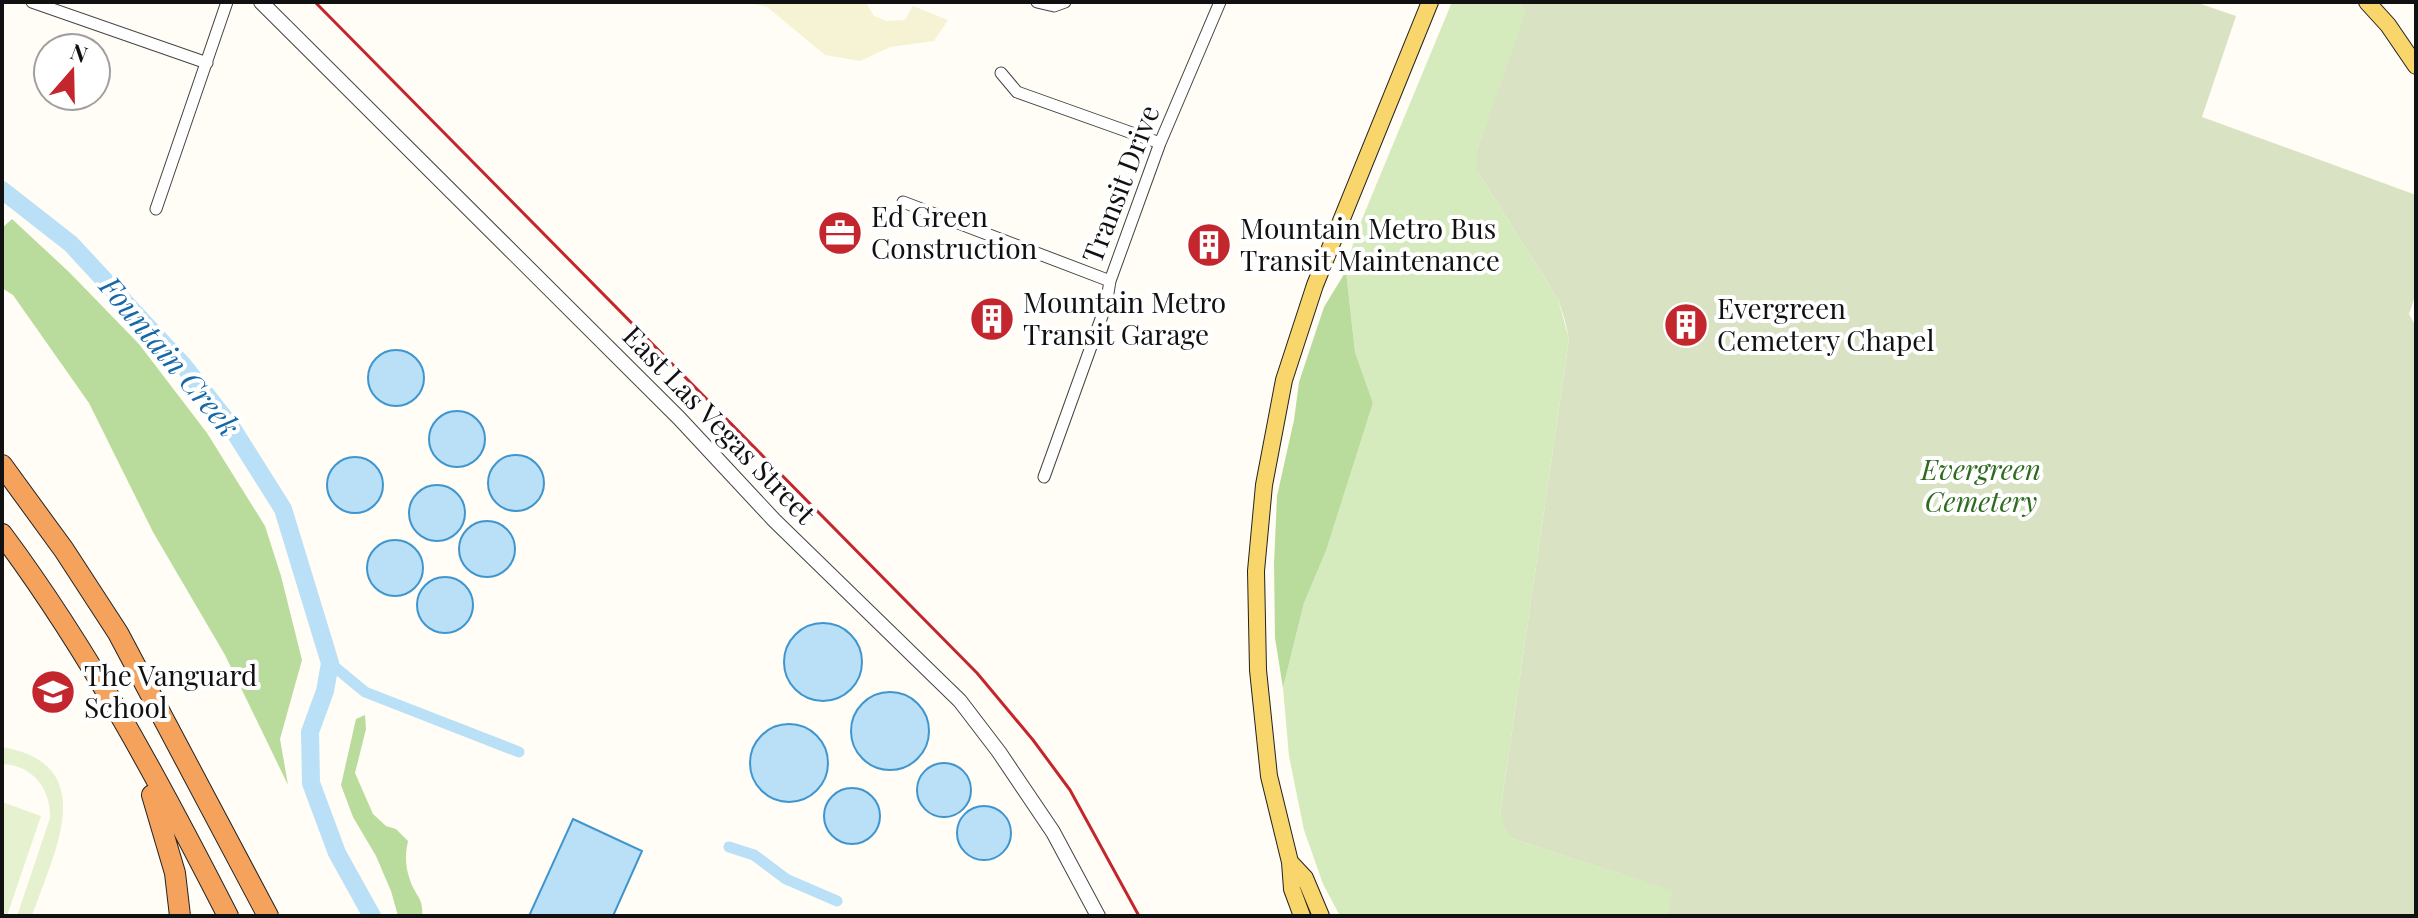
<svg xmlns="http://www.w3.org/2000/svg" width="2418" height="918" viewBox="0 0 2418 918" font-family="'Playfair Display',serif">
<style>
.farmland{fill:#f6f3d4}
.green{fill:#d5ebbd}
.forest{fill:#b9dc9c}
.cemetery{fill:#d9e3c4}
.pitch{fill:#e6f2cf}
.water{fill:#b9e0f7;stroke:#3f96cf;stroke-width:2}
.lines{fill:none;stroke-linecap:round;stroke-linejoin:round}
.canal{stroke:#b9e0f7;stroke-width:11}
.river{stroke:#b9e0f7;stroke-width:18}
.minor-casing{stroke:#444;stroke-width:13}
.tertiary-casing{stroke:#444;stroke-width:16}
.primary-casing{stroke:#222;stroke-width:18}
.motorway-casing{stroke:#222;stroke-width:22}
.minor{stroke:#fff;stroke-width:11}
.tertiary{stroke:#fff;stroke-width:14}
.primary{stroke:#f9d66b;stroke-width:16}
.motorway{stroke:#f5a25d;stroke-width:20}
.rail{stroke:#c4262e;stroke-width:3}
.labels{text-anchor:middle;stroke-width:8;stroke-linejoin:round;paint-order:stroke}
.street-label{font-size:28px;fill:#111;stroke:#fff}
.poi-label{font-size:28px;fill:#111;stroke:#fff;text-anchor:start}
.park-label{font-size:28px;font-style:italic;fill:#2f6b1f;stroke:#fff}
.water-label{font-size:30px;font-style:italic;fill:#1768a6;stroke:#fff}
</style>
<rect width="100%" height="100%" fill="#fffdf5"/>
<!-- farmland -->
<path class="farmland" d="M747,2h114l5,1 8,13 13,5 18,-1 8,-14 35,14 -14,21 -44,6 -30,14 -35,-6 -58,-48z"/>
<!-- green -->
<path class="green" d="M1452,2h66l9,10 -50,138v21l81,128 11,40 -69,475 14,25 160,52 -7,25h-327l-17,-32 -19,-54 -15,-74 -6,-68 21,-85 22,-52 47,-148 -18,-51 -9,-81 9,-35z"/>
<!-- forest -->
<path class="forest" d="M12,219l57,53 70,72 68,89 58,93 16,50 21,84 -22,79 8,46 -63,-130 -72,-123 -64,-129 -76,-108 -11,-7v-60z
M1346,271l9,81 18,51 -47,148 -22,52 -21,85 -8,-50 -1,-74 3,-68 17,-76 5,-38 25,-75z
M365,715l1,14 -11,44 18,41 13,12 10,3 12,12c-3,14 -3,25 2,39 5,16 14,18 12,36h-24l-7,-25 -15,-35 -23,-39 -12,-32 15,-66z"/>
<!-- cemetery -->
<path class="cemetery" d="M1518,2h677l41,14 -34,101 214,78v98l-7,21 7,13v589h-749l6,-25 -159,-52 -9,-10 -5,-15 69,-475 -4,-18 -7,-22 -81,-128v-21l49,-138z"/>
<!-- pitch -->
<path class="pitch" d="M2,747c101,17 51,107 30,169h-15l33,-98c1,-29 -17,-53 -48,-54z
M2,802l39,14 -34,100h-5z"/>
<!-- water -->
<path class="water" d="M368 378a28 28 0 1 1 56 0a28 28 0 1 1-56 0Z
M429 439a28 28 0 1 1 56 0a28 28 0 1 1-56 0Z
M488 483a28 28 0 1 1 56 0a28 28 0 1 1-56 0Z
M327 485a28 28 0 1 1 56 0a28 28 0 1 1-56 0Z
M409 513a28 28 0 1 1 56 0a28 28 0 1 1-56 0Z
M459 549a28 28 0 1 1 56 0a28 28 0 1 1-56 0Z
M367 568a28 28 0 1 1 56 0a28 28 0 1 1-56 0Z
M417 605a28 28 0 1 1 56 0a28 28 0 1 1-56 0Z
M784 662a39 39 0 1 1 78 0a39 39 0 1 1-78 0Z
M851 731a39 39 0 1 1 78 0a39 39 0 1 1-78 0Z
M750 763a39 39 0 1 1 78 0a39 39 0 1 1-78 0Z
M917 790a27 27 0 1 1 54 0a27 27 0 1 1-54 0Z
M824 816a28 28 0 1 1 56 0a28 28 0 1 1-56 0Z
M957 833a27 27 0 1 1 54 0a27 27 0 1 1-54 0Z
M573,819l69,32 -29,65h-84z"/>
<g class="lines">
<!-- canal -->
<path class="canal" d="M330,663l35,29 154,60
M729,847l25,8 32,24 51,22"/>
<!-- river -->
<path class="river" d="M2,190l69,54 112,121 49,63 51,81 47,154 -5,28 -15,41 1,51 26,70 35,63"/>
<!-- minor casing -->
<g class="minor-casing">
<path id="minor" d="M32,2l175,61
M1037,2l17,4 11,-4
M1001,73l16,19 143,51
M903,202l207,79
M156,209l71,-207
M1044,477l62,-172 4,-24 50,-138 60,-141"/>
</g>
<!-- tertiary casing -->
<g class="tertiary-casing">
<path id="tertiary" d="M261,2l418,416 95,102 186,181 39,51 54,80 45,84"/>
</g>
<!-- primary casing -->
<g class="primary-casing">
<path id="primary" d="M2367,2l21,23 28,41
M1290,862l15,16 16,38
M1302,916l-10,-27 -2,-27 -21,-86 -11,-106 -2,-99 8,-86 20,-105 31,-95 115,-283"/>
</g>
<!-- motorway casing -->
<g class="motorway-casing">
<path id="motorway" d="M2,465l62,85 54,83 150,283
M2,534c88,118 159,251 226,382
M152,795l23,78 5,43"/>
</g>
<!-- minor -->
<use href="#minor" class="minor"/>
<!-- tertiary -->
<use href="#tertiary" class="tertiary"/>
<!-- primary -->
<use href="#primary" class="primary"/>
<!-- motorway -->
<use href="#motorway" class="motorway"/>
<!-- rail -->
<path class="rail" d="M315,2l662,671 56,67 37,50 69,126"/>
</g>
<!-- icons -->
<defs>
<g id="office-disc" transform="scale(2.3)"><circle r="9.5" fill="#c4262e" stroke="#fff"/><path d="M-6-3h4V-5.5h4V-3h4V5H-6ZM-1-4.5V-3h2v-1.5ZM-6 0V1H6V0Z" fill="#fff"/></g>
<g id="building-disc" transform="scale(2.3)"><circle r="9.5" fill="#c4262e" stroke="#fff"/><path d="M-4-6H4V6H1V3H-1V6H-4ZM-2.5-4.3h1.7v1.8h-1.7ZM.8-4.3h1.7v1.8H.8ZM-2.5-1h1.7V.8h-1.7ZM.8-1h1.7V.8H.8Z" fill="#fff"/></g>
<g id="school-disc" transform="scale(2.3)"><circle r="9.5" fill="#c4262e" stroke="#fff"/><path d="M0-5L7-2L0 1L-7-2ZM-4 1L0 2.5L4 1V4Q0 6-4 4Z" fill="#fff"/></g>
</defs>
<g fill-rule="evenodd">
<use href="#office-disc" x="840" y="233"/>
<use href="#building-disc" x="1209" y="245"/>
<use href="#building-disc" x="992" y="319"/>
<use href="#building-disc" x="1686" y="325"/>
<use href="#school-disc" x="53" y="692"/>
</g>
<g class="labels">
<!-- street labels -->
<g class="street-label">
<text transform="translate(1121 184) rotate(-69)" y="10">Transit Drive</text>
<text transform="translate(719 425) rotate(46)" y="10">East Las Vegas Street</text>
</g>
<!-- poi labels -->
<g class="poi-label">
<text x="871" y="227">Ed Green<tspan x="871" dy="32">Construction</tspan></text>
<text x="1240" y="239">Mountain Metro Bus<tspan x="1240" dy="32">Transit Maintenance</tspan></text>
<text x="1023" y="313">Mountain Metro<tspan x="1023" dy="32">Transit Garage</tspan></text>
<text x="1717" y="319">Evergreen<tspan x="1717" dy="32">Cemetery Chapel</tspan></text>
<text x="84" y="686">The Vanguard<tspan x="84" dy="32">School</tspan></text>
</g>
<!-- park labels -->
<g class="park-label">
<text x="1981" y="480">Evergreen<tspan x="1981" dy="32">Cemetery</tspan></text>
</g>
<!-- water labels -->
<g class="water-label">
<text transform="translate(169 357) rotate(50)" y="10">Fountain Creek</text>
</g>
</g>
<!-- border -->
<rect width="2418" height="918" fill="none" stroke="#111111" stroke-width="8"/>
<!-- north arrow -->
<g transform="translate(72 72) rotate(20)"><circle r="38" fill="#ffffff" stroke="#a0a0a0" stroke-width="2"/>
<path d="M0-6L14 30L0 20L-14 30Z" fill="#c4262e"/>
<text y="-12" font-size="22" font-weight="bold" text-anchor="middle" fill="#111111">N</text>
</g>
</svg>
